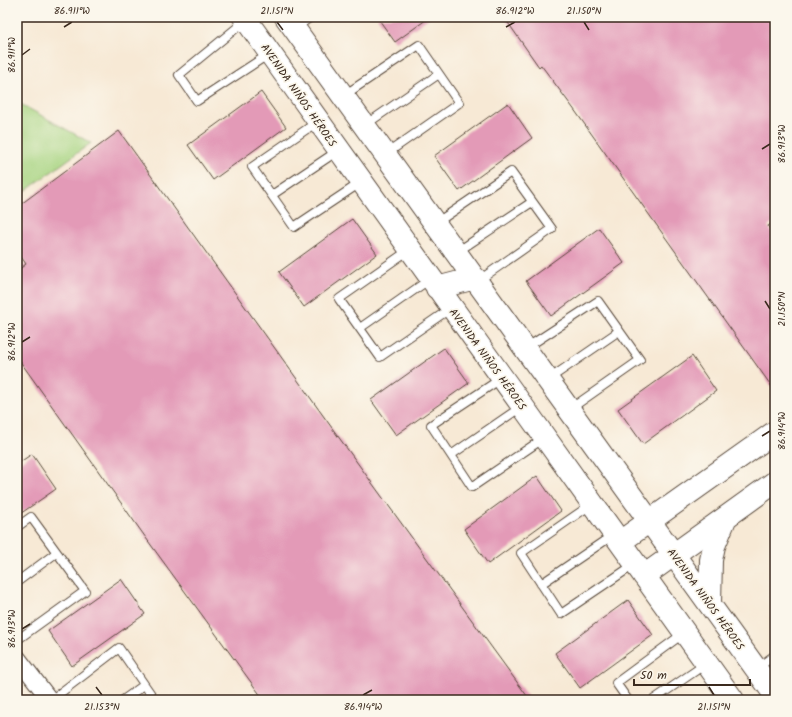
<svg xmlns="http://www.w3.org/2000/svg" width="792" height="717" viewBox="0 0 792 717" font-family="Kalam,sans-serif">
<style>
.green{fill:#a7d481;stroke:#717f50}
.building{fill:#e39ab7}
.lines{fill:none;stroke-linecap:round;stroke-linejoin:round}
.lane-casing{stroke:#574739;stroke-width:10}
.street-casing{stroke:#574739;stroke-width:18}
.secondary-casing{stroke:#574739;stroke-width:24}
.lane{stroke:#fff;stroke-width:8}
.street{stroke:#fff;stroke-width:16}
.secondary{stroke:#fff;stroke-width:22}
.ticks{fill:none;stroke:#3b2a1e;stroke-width:1.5}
.labels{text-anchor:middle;stroke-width:3.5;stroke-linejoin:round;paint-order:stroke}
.street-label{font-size:11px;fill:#3b2a1e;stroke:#fbf7ec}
.neatline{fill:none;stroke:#3b2a1e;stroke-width:1.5}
.ticks-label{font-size:10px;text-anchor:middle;fill:#3b2a1e}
</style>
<rect width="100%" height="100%" fill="#fbf7ec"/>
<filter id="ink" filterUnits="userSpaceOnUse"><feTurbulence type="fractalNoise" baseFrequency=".025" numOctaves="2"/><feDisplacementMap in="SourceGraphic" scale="8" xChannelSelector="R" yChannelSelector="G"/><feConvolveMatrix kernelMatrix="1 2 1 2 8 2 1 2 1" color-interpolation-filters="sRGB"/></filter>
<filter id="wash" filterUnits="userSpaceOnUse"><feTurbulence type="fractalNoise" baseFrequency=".012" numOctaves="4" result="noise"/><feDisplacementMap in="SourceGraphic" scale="16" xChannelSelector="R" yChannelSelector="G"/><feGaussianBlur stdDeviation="0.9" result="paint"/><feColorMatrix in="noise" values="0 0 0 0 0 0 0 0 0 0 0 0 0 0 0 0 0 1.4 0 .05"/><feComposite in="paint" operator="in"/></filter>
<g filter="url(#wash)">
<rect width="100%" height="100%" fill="#f7e9d5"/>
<!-- green -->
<path class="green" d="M17,102l74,41 -74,54z"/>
<g id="blocks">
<!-- building -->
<path class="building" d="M377,17h53l-35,25z
M504,17h268l3,5v199l-7,5 7,10v155l-202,-283 -32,-43 -2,2z
M261,92l25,35 -73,53 -25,-35z
M508,103l24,35 -73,53 -25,-35z
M119,131l213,297 198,272h-266l-113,-155 -134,-188v-86l9,-7 -9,-13v-44z
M352,219l25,35 -73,53 -25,-35z
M599,228l25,35 -73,53 -25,-35z
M444,348l25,35 -73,52 -25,-35z
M692,356l24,35 -73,53 -25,-35z
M32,454l24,35 -39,27v-52z
M537,476l24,35 -73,53 -24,-35z
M121,579l24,35 -73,52 -24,-35z
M628,600l25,35 -73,53 -25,-35z"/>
</g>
</g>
<g filter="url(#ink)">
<use href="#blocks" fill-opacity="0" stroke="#574739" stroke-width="1"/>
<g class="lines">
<!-- lane casing -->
<g class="lane-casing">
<path id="lane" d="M245,21l-66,54 18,26 72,-47
M295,28l16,-11
M343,96l76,-51 40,58 -73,51
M317,122l-65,45 42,60 66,-44
M365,125l74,-51
M272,195l67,-45
M436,223l75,-51 41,57 -74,52
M409,250l-70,49 41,58 71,-49
M457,252l75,-50
M360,328l70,-49
M526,348l72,-47 42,59 -70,49
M502,378l-71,47 41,62 72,-49
M549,379l70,-48
M451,455l70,-48
M592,504l-71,49 40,61 74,-50
M17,527l14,-10 54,74 -68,49
M17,582l39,-29
M541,584l72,-49
M756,669l19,-14
M51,700l68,-52 36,52
M123,700l21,-15
M628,700l-12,-17 68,-50
M653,700l54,-37"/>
</g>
<!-- street casing -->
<g class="street-casing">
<path id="street" d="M17,657l33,43"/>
</g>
<!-- secondary casing -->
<g class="secondary-casing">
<path id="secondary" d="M244,17l489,683
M286,17l489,678
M437,288l38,-10
M620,542l155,-110
M644,576l131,-94
M710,604l1,-44 3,-14 12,-29"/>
</g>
<!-- lane -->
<use href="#lane" class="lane"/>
<!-- street -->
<use href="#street" class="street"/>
<!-- secondary -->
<use href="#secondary" class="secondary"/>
</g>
</g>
<!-- ticks -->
<path class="ticks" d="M277,22l6,8M584,22l5,8M64,27l8,-5M506,27l9,-5M22,55l8,-6M762,149l8,-5M765,301l5,8M22,342l8,-5M762,436l8,-5M22,629l8,-5M96,687l6,8M709,687l5,8M363,695l9,-5"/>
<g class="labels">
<!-- street labels -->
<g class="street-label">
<text transform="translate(299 95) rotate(55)" y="4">AVENIDA NIÑOS HÉROES</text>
<text transform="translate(488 359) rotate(54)" y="4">AVENIDA NIÑOS HÉROES</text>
<text transform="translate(706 599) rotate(54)" y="4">AVENIDA NIÑOS HÉROES</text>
</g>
</g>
<!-- margin -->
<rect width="792" height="717" fill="none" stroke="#fbf7ec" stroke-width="44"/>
<!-- scale -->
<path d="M634 679v6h116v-6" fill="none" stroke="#3b2a1e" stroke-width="2"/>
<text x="640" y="679" font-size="12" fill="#3b2a1e" stroke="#fbf7ec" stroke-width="3" paint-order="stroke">50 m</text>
<rect x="22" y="22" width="748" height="673" class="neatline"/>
<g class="ticks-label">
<text x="72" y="14">86.911°W</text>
<text x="277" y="14">21.151°N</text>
<text x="515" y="14">86.912°W</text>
<text x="584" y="14">21.150°N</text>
<text transform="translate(11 55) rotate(-90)" y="4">86.911°W</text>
<text transform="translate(781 144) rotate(-90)" y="4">86.913°W</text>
<text transform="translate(781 309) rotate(-90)" y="4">21.150°N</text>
<text transform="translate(11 342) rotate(-90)" y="4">86.912°W</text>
<text transform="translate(781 431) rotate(-90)" y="4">86.914°W</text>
<text transform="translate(11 629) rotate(-90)" y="4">86.913°W</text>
<text x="102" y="710">21.153°N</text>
<text x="363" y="710">86.914°W</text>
<text x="714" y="710">21.151°N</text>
</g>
</svg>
